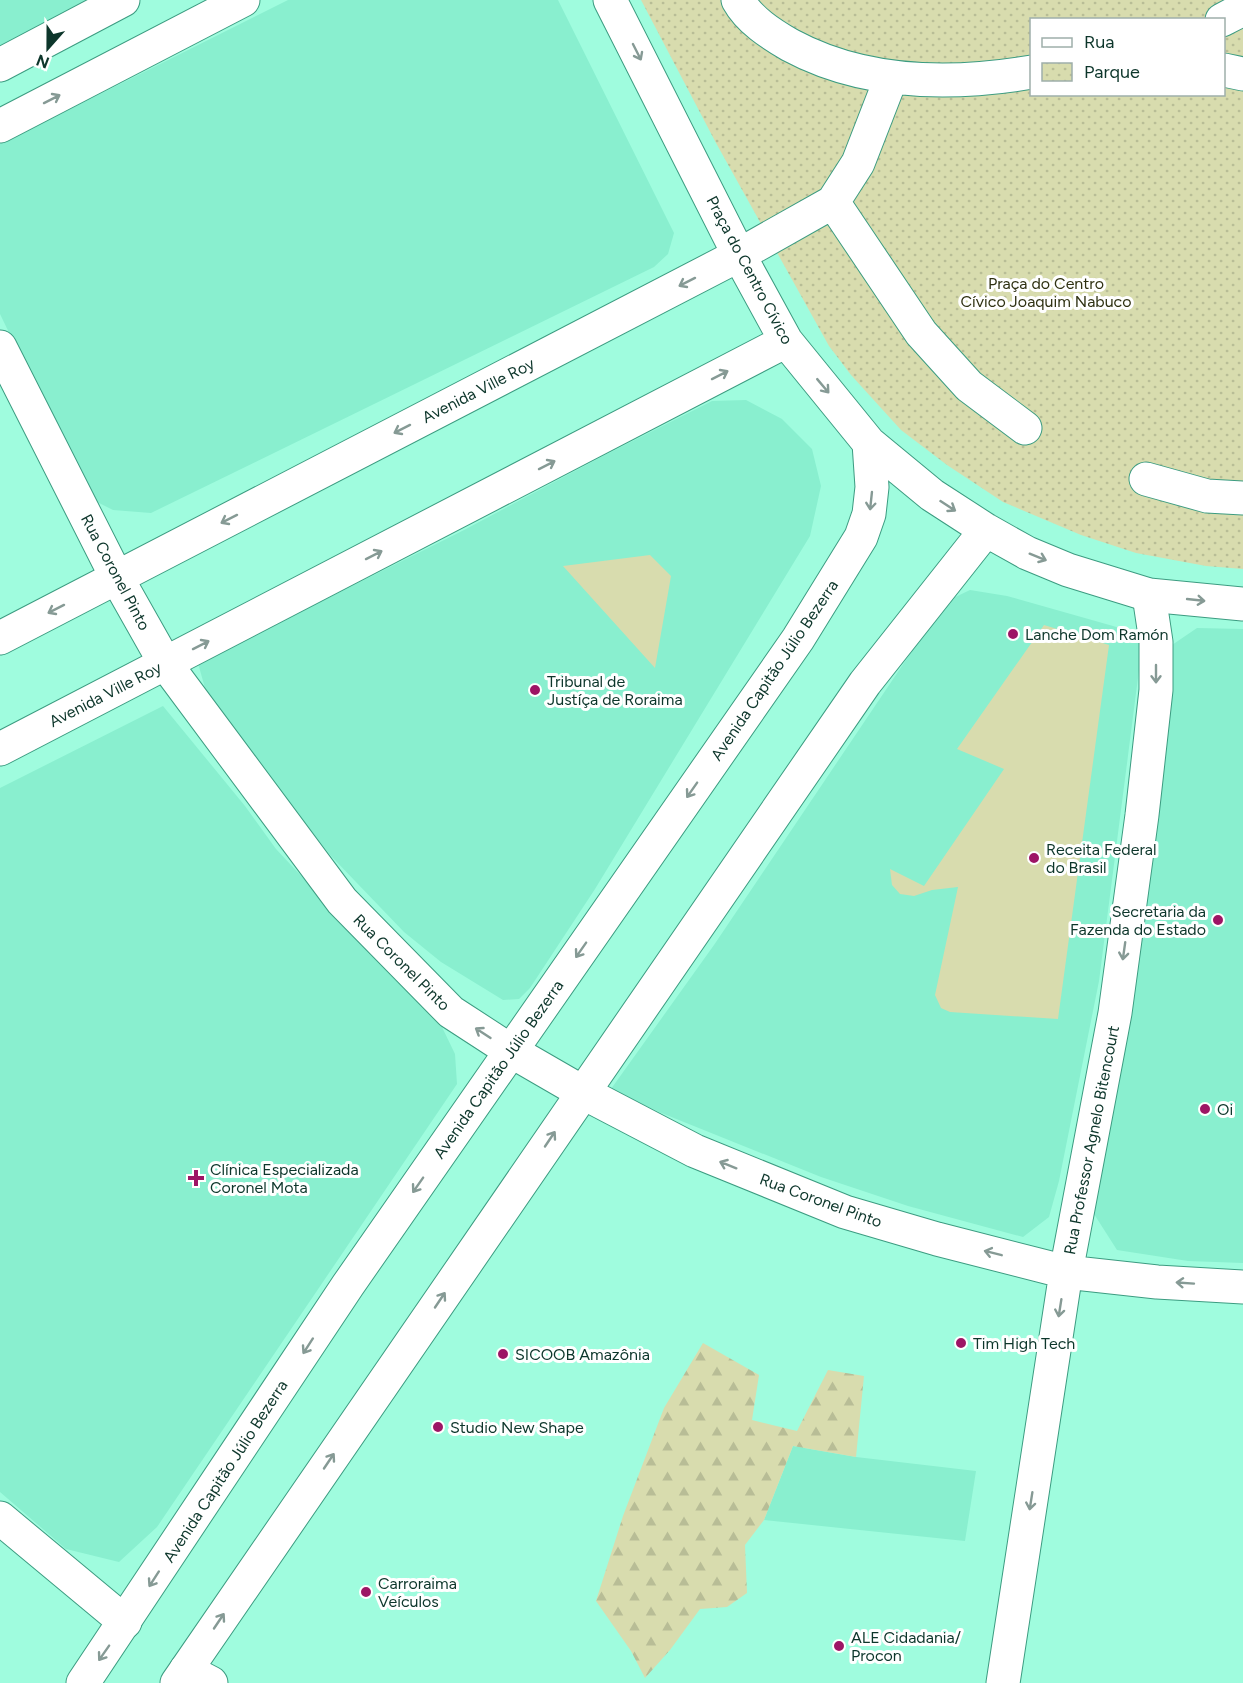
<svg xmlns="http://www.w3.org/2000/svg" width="1243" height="1683" viewBox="0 0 1243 1683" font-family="Figtree,sans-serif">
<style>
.built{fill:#89efcf}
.grass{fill:#d8dcae}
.forest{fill:url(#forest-firs)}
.park{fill:url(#park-dots);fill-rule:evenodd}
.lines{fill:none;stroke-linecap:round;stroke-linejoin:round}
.minor-casing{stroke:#3c9c81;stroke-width:35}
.major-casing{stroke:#3c9c81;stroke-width:35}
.minor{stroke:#fff;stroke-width:33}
.major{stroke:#fff;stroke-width:33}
.oneway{stroke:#869a95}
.poi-dot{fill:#9d1565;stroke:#fff;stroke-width:2}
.labels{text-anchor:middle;stroke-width:6;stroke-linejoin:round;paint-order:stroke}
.street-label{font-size:16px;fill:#0d362b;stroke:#fff}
.park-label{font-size:16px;fill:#2f3112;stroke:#fff}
.poi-label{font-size:16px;fill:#0d362b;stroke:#fff;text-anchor:start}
</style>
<defs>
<pattern id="forest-firs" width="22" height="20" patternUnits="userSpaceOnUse" patternTransform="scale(1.5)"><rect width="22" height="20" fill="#d8dcae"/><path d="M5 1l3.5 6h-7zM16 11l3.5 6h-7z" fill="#b8bd96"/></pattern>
<pattern id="park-dots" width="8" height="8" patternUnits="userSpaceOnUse" patternTransform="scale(1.5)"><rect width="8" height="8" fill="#d8dcae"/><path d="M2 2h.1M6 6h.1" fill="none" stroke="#b8bd96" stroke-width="1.8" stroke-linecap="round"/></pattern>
</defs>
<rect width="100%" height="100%" fill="#9ffcde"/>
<!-- built -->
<path class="built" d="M0,0h101l-101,53z
M288,0h270l116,233 -6,21 -14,13 -503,246 -38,-3 -24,-12 -89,-184v-170z
M746,400l36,19 30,30 9,37 -11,50 -215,353 -65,99 -11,11 -16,1 -62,-38 -37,-30 -73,-76 -123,-157 -10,-36 266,-133 141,-75 107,-54z
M970,590l37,6 106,30 17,5 9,10v29l-40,311 -40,200 -10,36 -26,20 -115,-31 -87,-29 -162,-65 -48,-23 103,-144 231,-343z
M1197,628l46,1v634l-55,-2 -71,-11 -23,-36 78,-569z
M163,706l82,100 31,43 165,176 14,29 2,30 -300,443 -38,35 -53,-13 -66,-57v-704z
M793,1446l63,11 120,14 -11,70 -201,-21z"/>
<!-- grass -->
<path class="grass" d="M650,555l21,21 -16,92 -92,-102z
M1044,625l65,20 -51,374 -108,-7 -9,-4 -6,-13 23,-108 -26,3 -18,6 -14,-2 -8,-9 -2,-16 34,17 80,-117 -47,-20z"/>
<!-- forest -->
<path class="forest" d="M703,1343l56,32 -7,45 45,11 31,-61 36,6 -8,81 -63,-11 -29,74 -19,25 2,48 -20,14 -27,2 -30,41 -25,28 -14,-27 -35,-50 27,-85 41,-108z"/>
<!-- park -->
<path class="park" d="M641,0h602v569l-37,-3 -70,-13 -55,-18 -78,-33 -56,-37 -46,-35 -50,-55 -22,-29 -113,-203zM1032,20h192v74h-192z"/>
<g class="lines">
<!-- minor casing -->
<g class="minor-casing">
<path id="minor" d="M738,0c11,20 33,34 52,45 74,40 160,41 242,27
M1222,20l21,-11
M1224,70l19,4
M833,202l88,131 48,53 56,42
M739,255l94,-53 25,-39 33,-85
M0,347l117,231 48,85 177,238 109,111 60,39 71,41 113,59 150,61 92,27 129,33 91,10 86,5
M1146,479l61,17 36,2
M0,1518l125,104
M186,1670l25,13
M1003,1683l63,-411 49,-259 27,-198 14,-125v-48l-7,-47"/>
</g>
<!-- major casing -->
<g class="major-casing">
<path id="major" d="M610,0l129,255 47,86 83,102 63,52 54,35 41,23 41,17 81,25 94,9
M0,65l123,-65
M0,126l243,-126
M0,638l739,-383
M0,749l786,-408
M83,1683l265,-398 450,-646 63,-102 8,-23 3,-27 -3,-44
M177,1683l688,-1000 121,-153"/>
</g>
<!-- minor -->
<use href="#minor" class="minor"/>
<!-- major -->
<use href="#major" class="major"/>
</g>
<!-- one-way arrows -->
<defs><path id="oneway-shaft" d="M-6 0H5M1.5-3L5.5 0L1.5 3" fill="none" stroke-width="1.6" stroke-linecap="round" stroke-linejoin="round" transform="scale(1.5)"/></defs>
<g class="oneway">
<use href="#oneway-shaft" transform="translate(637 52) rotate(63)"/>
<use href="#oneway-shaft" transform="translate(52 99) rotate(-27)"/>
<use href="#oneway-shaft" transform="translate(687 282) rotate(153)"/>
<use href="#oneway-shaft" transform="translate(720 375) rotate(-27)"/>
<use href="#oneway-shaft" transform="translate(823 386) rotate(50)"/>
<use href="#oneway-shaft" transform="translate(402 429) rotate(153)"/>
<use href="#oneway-shaft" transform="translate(547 465) rotate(-27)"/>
<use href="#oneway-shaft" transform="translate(871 501) rotate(96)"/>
<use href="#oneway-shaft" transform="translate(948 506) rotate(33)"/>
<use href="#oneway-shaft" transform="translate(229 519) rotate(153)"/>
<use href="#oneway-shaft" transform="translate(374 555) rotate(-27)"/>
<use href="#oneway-shaft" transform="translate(1038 557) rotate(22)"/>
<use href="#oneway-shaft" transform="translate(1196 600) rotate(6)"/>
<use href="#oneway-shaft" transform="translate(56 609) rotate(153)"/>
<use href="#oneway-shaft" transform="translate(201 645) rotate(-27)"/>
<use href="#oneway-shaft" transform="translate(1156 674) rotate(90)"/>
<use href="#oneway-shaft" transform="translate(692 790) rotate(125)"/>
<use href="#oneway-shaft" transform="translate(581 950) rotate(125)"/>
<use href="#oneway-shaft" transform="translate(1124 951) rotate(98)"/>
<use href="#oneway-shaft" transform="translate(483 1033) rotate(-147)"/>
<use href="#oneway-shaft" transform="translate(550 1139) rotate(-56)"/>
<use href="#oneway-shaft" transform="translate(728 1165) rotate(-158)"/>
<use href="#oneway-shaft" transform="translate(418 1185) rotate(125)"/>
<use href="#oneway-shaft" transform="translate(993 1253) rotate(-166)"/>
<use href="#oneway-shaft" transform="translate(1185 1283) rotate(-176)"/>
<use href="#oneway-shaft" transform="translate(440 1300) rotate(-56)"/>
<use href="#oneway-shaft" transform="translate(1060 1308) rotate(99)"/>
<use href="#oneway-shaft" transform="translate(308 1346) rotate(123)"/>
<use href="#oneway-shaft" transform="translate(329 1461) rotate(-56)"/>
<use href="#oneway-shaft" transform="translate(1031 1501) rotate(99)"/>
<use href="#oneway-shaft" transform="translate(154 1579) rotate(123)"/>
<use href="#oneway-shaft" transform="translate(219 1621) rotate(-56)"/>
<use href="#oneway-shaft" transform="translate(104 1653) rotate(125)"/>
</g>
<!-- markers -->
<g class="poi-dot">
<circle cx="1013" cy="634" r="6"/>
<circle cx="535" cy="690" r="6"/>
<circle cx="1034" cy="858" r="6"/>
<circle cx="1218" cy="920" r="6"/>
<circle cx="1205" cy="1109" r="6"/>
<path d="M193 1169h6v6h6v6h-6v6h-6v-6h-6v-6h6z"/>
<circle cx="961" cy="1343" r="6"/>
<circle cx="503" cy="1354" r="6"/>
<circle cx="438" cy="1427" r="6"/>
<circle cx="366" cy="1592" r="6"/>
<circle cx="839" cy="1646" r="6"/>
</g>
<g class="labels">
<!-- street labels -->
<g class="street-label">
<text transform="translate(750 270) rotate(62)" y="6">Praça do Centro Cívico</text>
<text transform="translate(478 390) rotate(-27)" y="6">Avenida Ville Roy</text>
<text transform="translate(116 572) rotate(62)" y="6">Rua Coronel Pinto</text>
<text transform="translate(774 670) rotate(-56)" y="6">Avenida Capitão Júlio Bezerra</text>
<text transform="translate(105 694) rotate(-27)" y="6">Avenida Ville Roy</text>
<text transform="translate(402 962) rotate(45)" y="6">Rua Coronel Pinto</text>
<text transform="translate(498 1069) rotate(-55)" y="6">Avenida Capitão Júlio Bezerra</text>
<text transform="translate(1091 1140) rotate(-79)" y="6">Rua Professor Agnelo Bitencourt</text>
<text transform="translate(821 1200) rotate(20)" y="6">Rua Coronel Pinto</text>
<text transform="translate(225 1471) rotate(-57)" y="6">Avenida Capitão Júlio Bezerra</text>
</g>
<!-- park labels -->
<g class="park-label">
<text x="1046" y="289">Praça do Centro<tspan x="1046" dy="18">Cívico Joaquim Nabuco</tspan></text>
</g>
<!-- poi labels -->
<g class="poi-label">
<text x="1025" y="640">Lanche Dom Ramón</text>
<text x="547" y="687">Tribunal de<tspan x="547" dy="18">Justíça de Roraima</tspan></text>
<text x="1046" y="855">Receita Federal<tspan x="1046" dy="18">do Brasil</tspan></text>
<text x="1206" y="917" text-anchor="end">Secretaria da<tspan x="1206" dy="18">Fazenda do Estado</tspan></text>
<text x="1217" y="1115">Oi</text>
<text x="210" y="1175">Clínica Especializada<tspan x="210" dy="18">Coronel Mota</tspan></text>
<text x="973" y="1349">Tim High Tech</text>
<text x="515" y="1360">SICOOB Amazônia</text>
<text x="450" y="1433">Studio New Shape</text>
<text x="378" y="1589">Carroraima<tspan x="378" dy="18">Veículos</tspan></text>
<text x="851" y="1643">ALE Cidadania/<tspan x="851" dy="18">Procon</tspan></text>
</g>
</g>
<!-- legend -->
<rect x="1030" y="18" width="195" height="78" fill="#ffffff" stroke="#9eafaa" stroke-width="1.5"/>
<rect x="1042" y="38" width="30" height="9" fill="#ffffff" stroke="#9eafaa" stroke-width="1.5"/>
<text x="1084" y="48" font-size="18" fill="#0d362b">Rua</text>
<rect x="1042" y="63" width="30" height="18" fill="url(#park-dots)" stroke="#9eafaa" stroke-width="1.5"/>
<text x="1084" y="78" font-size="18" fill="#0d362b">Parque</text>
<!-- north arrow -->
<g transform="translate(48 48) rotate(201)" stroke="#ffffff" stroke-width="4.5" paint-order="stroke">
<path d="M0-4.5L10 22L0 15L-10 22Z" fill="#0d362b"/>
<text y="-9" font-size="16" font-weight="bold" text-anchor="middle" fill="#0d362b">N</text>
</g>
</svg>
